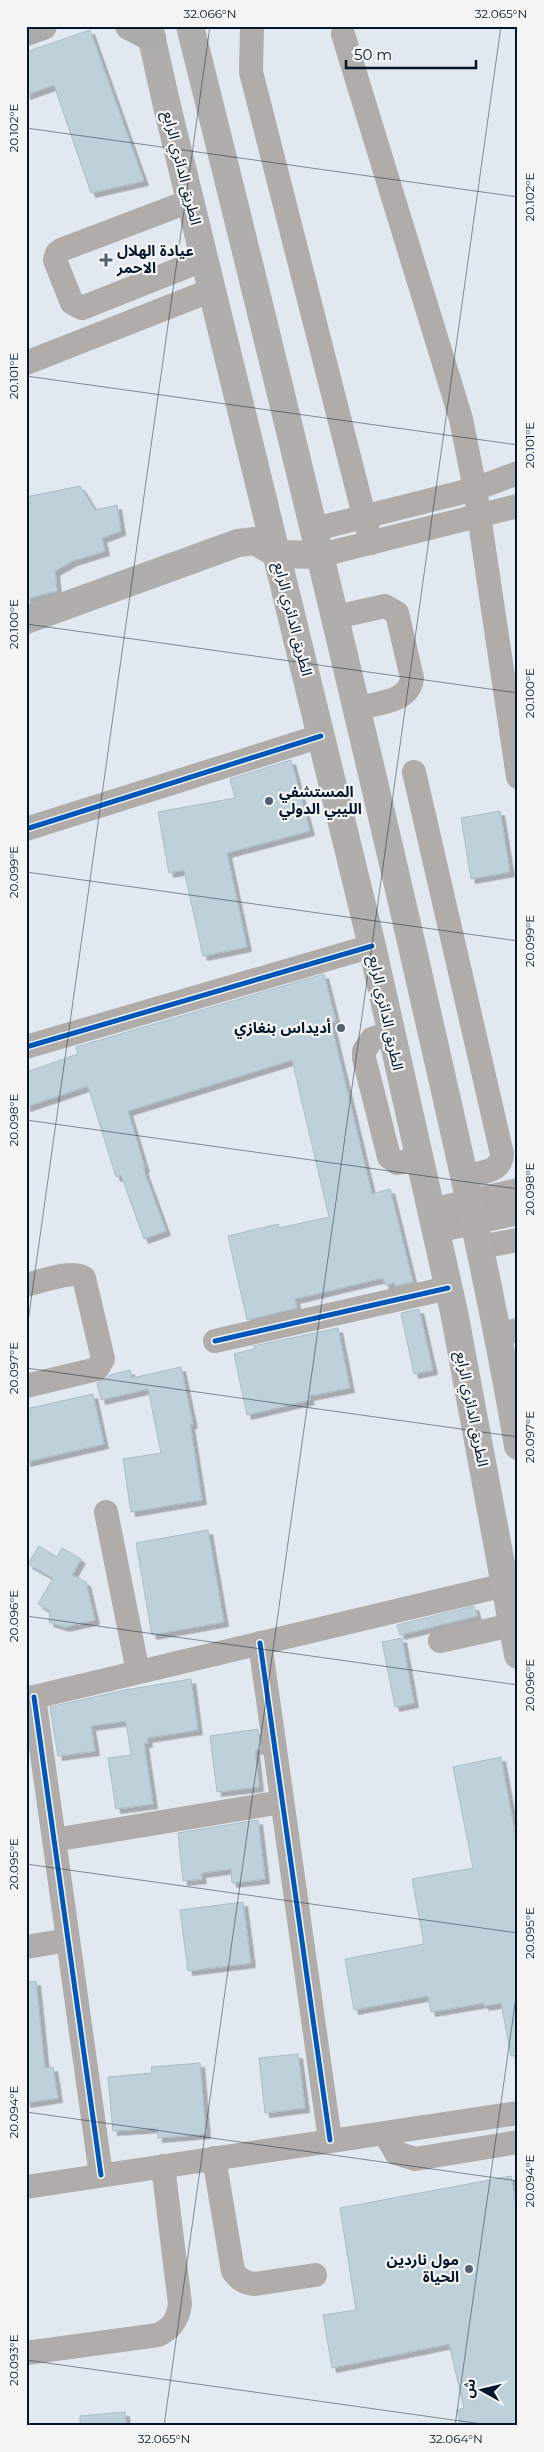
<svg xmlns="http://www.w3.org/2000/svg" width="544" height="2452" viewBox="0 0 544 2452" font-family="Montserrat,'Noto Sans Arabic',sans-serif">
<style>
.building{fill:#bed1db;stroke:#aabdc7;filter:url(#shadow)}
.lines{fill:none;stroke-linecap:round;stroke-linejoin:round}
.minor{stroke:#afaca9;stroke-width:24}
.major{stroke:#afaeac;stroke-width:28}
.highway{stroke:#abacaa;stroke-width:28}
.cycleway-casing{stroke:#f4f4f4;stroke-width:8}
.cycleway{stroke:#0057b8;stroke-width:5}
.ticks{fill:none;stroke:#02172b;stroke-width:1;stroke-opacity:0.45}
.poi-dot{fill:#506070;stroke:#f4f4f4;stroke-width:2}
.labels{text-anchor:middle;stroke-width:4.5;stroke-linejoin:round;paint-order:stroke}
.street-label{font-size:15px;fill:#02172b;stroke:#f4f4f4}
.poi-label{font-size:15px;font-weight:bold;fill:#02172b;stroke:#f4f4f4;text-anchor:start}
.neatline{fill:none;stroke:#02172b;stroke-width:2}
.ticks-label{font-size:12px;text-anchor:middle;fill:#02172b}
</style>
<defs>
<filter id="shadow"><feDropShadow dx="4.5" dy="4.5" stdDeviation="0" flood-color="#0004"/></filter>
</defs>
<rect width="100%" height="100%" fill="#e2e8ef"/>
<!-- building -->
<path class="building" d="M90,30l54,151 -53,12 -37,-108 -28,10v-43z
M80,486l15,24 22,-5 4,26 -19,7 3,13 -32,10 -18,10 2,20 -31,8v-102z
M291,760l19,71 -83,22 20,94 -44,9 -19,-86 -15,3 -11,-61 77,-14 -5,-19z
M500,811l10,61 -39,7 -10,-61z
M324,974l12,47 -5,2 41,171 18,-5 23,93 -18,4v-3l-10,2 -2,-7 -88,21 2,9 -50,12 -19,-84 50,-12 1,4 50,-11 -37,-157 -164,51 17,57h-2l23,63 -22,8 -23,-64 -5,2 -28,-91 -62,21v-35l52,-18 -2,-7z
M419,1309l14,61 -19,4 -13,-61z
M338,1328l12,60 -41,8 1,4 -63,15 -13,-61 20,-5v-3z
M181,1367l12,57h-3l12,76 -71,12 -8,-53 38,-6 -13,-64 -47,11 -4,-17 8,-3 5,-5 20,-5 2,8z
M93,1394l11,50 -78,18v-53z
M208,1530l16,92 -72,13 -16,-92z
M39,1546l18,11 5,-9 19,11 -9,16 14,7 9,38 -30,7 -16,-5 1,-11 -12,-7 15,-26 -25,-14z
M474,1606l3,10 -77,19 -3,-10z
M402,1638l12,65 -19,4 -13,-65z
M191,1679l7,51 -51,8 1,5h-4l9,61 -37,5 -8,-51 23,-3 -5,-34 -35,5 4,25 -37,5 -8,-49 75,-17z
M258,1729l3,20 -6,1 4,37 -42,5 -7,-56z
M501,1757l17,93v205l-7,1 -10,-53 -17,3v-3l-53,9 -3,-16 -74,14 -9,-51 79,-15 -12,-65 61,-11 -20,-101z
M258,1820l7,59 -33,4 -1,-14 -30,4 1,6 -19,2 -5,-48z
M243,1902l8,61 -63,8 -8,-61z
M36,1981l9,87 8,-1 5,31 -32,5v-121z
M298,2054l7,54 -40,5 -6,-55z
M200,2063l6,71 -48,4 -1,-10 -44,3 -5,-54 44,-4 -1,-6z
M511,2176l7,41v209h-57l-4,-16 7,-2 -15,-64 -117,24 -9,-53 33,-5 -16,-102z
M125,2412l1,14h-46v-10z"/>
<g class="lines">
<!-- minor -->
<path class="minor" d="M252,26l-1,46 120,471
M343,34l118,385 14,70 43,288
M190,201l-129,49 -4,3 -2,7 17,43 10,5 123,-49
M26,363l186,-73
M315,529l160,-40 43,-16
M321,555l197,-49
M336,617l49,-11 12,7 15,65c-2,24 -35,25 -54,30
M414,772l88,382c-1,19 -23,19 -38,22
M26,829l295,-93
M390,1033l-18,6 -8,12v7l25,99 8,6 22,-4
M26,1047l346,-101
M431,1210l87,-20
M436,1231l82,-18
M479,1247l39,-7
M26,1285c13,-3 48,-16 58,-7l19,81 -6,10 -71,17
M496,1335l22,-5
M215,1341l233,-53
M106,1512l32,160
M440,1641l72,-16
M260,1643l70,497
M34,1697l67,478
M26,1699l479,-114
M54,1840l228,-38
M26,1947l42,-7
M385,2133l11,20 19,6 103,-17
M214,2158l19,113c6,9 12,12 22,13l60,-9
M26,2187l492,-74
M26,2353l132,-18c14,-6 20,-16 22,-31l-17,-138"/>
<!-- major -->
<path class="major" d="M149,26l17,76 206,844 82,366 64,343
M190,26c76,304 150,607 220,911 38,169 79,338 108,509
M26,620l212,-77 17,-2 22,13 44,1"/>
<!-- highway -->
<path class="highway" d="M129,26l23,12
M26,32l17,-6"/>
<!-- cycleway casing -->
<g class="cycleway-casing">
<path id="cycleway" d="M26,829l295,-93
M26,1047l346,-101
M215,1341l233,-53
M260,1643l70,497
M34,1697l67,478"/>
</g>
<!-- cycleway -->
<use href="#cycleway" class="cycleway"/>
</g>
<!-- ticks -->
<path class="ticks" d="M26,128l492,69M26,376l492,69M26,624l492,69M26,872l492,69M26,1120l492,69M26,1336l184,-1310M26,1368l492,69M26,1616l492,69M26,1864l492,69M26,2112l492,69M26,2360l470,66M164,2426l337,-2400M455,2426l63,-443"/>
<!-- markers -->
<g class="poi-dot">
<path d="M103.5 252.5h5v5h5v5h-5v5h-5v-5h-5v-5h5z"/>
<circle cx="269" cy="801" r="5"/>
<circle cx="341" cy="1028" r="5"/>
<circle cx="469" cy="2269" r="5"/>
</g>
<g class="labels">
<!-- street labels -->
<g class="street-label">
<text transform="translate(182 168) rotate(76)" y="5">الطريق الدائري الرابع</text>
<text transform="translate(293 619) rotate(76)" y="5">الطريق الدائري الرابع</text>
<text transform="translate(386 1013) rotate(78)" y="5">الطريق الدائري الرابع</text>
<text transform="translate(472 1409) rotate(79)" y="5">الطريق الدائري الرابع</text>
</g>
<!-- poi labels -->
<g class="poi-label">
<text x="117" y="256">عيادة الهلال<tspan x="117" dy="17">الاحمر</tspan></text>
<text x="279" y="797">المستشفي<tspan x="279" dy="17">الليبي الدولي</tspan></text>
<text x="331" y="1033" text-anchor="end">أديداس بنغازي</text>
<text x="459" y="2265" text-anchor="end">مول ناردين<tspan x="459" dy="17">الحياة</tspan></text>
</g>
</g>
<!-- border -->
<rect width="544" height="2452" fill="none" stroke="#f4f4f4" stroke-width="55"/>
<!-- north arrow -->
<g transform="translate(482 2390) rotate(278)" stroke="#f4f4f4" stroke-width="4" paint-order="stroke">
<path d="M0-4L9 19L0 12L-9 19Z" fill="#02172b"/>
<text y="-8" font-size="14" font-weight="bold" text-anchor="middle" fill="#02172b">ش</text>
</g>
<!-- scale -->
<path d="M346 60v8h130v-8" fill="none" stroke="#02172b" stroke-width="2.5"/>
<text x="354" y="60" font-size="15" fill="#02172b" stroke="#f4f4f4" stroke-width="4" paint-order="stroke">50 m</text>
<rect x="28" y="28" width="488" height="2396" class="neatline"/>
<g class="ticks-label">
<text x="210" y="18">32.066°N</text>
<text x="501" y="18">32.065°N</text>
<text transform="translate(14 128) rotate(-90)" y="4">20.102°E</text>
<text transform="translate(530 197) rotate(-90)" y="4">20.102°E</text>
<text transform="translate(14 376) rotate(-90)" y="4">20.101°E</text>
<text transform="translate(530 445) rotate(-90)" y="4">20.101°E</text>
<text transform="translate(14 624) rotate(-90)" y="4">20.100°E</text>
<text transform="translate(530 693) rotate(-90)" y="4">20.100°E</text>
<text transform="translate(14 872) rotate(-90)" y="4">20.099°E</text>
<text transform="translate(530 941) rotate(-90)" y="4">20.099°E</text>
<text transform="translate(14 1120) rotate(-90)" y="4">20.098°E</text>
<text transform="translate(530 1189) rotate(-90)" y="4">20.098°E</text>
<text transform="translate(14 1368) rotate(-90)" y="4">20.097°E</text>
<text transform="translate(530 1437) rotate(-90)" y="4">20.097°E</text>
<text transform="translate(14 1616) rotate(-90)" y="4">20.096°E</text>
<text transform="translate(530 1685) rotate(-90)" y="4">20.096°E</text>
<text transform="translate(14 1864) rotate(-90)" y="4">20.095°E</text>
<text transform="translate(530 1933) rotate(-90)" y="4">20.095°E</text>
<text transform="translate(14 2112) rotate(-90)" y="4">20.094°E</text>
<text transform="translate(530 2181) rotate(-90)" y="4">20.094°E</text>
<text transform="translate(14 2360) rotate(-90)" y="4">20.093°E</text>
<text x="164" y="2443">32.065°N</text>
<text x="456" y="2443">32.064°N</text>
</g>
</svg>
